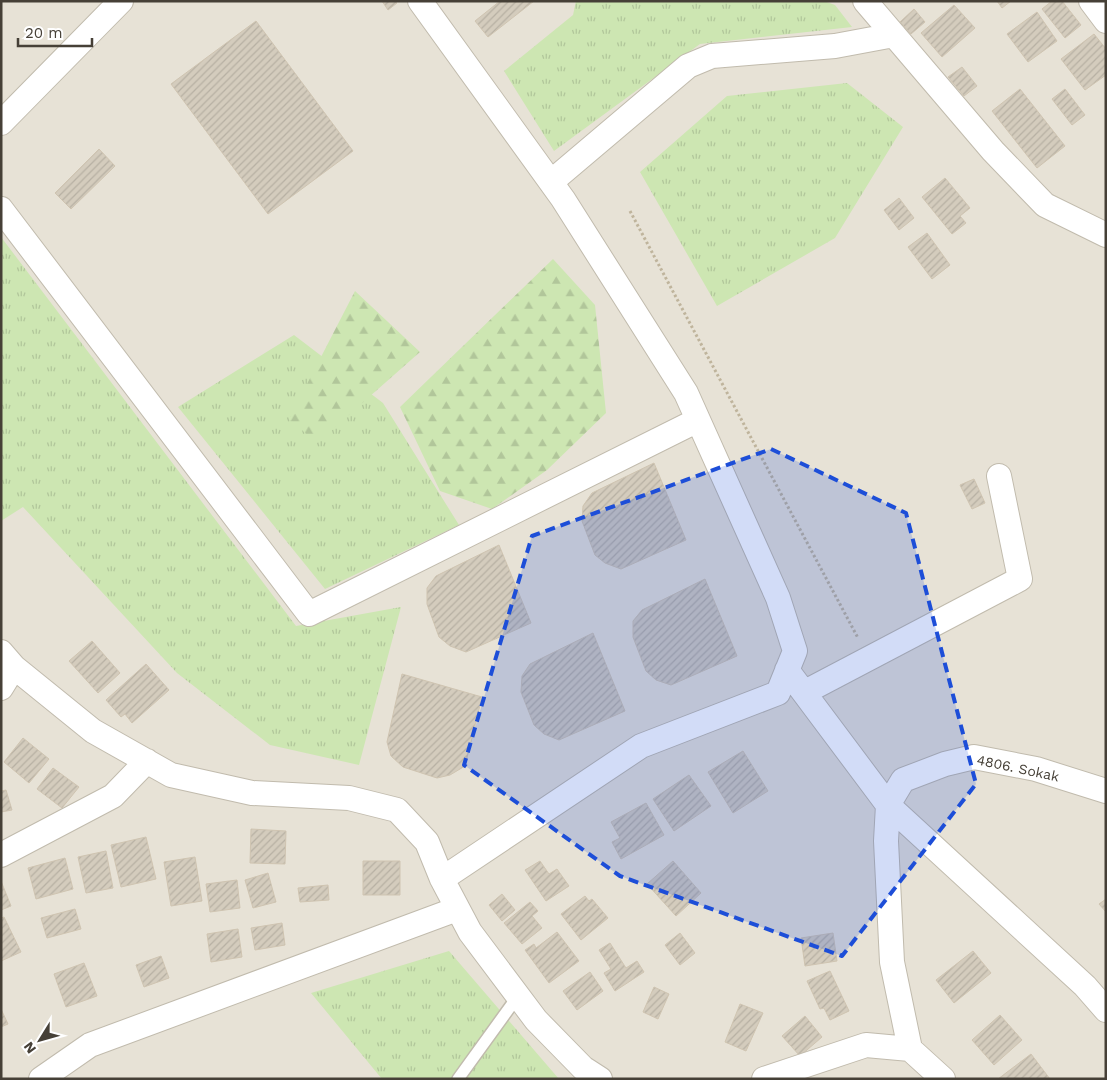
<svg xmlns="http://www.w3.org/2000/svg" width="1107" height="1080" viewBox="0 0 1107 1080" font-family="'Work Sans',sans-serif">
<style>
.residential{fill:#e7e2d6}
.grass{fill:url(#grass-tufts)}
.forest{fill:url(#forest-firs)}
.building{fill:url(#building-hatch);stroke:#cfc4b1}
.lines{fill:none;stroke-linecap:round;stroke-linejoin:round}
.service-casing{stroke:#c1bbad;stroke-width:14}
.minor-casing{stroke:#c1bbad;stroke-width:26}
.path{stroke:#bfb49c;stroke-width:3;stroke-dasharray:2.5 2.5;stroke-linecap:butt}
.service{stroke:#fff;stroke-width:11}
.minor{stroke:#fff;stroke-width:24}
.marked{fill:#1d4ed8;fill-opacity:0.2;stroke:#1d4ed8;stroke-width:4;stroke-dasharray:10 6;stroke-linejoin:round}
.labels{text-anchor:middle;stroke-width:5;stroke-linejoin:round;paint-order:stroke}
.street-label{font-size:14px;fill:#464037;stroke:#fff}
</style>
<defs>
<pattern id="grass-tufts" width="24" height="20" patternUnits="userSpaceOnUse" patternTransform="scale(1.25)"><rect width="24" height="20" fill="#cde6b2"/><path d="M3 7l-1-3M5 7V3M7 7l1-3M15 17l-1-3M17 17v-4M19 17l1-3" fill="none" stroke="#b1c69a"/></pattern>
<pattern id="forest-firs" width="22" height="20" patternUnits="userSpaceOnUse" patternTransform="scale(1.25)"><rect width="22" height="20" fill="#cde6b2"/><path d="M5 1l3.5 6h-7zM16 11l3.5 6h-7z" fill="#b1c69a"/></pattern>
<pattern id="building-hatch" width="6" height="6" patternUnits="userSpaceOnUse" patternTransform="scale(1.25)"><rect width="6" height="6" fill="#d4ccbd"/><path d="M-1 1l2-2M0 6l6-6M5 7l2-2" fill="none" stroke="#b7b0a3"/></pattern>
</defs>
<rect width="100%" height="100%" fill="#f3f0e7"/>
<!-- residential -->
<path class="residential" d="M1,1h1105v1078h-1105z"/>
<!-- grass -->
<path class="grass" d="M576,1h248l11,4 17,22 -152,17 -146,107 -50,-80 69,-56z
M847,83l56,44 -68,111 -118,68 -77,-134 87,-76z
M1,237l295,389 105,-19 -42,158 -89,-20 -93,-72 -154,-166 -22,14z
M294,335l89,68 76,122 -134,64 -147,-182z
M449,951l110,128h-177l-71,-86z"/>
<!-- forest -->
<path class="forest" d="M553,259l42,46 11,108 -59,57 -55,39 -52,-18 -40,-84z
M355,291l65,61 -103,91 -28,-24z"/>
<!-- building -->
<path class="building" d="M382,1h13l2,2 -9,7z
M500,1h34l-46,36 -13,-16z
M997,1h14l-9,7z
M1052,1h10l19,24 -16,13 -23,-29z
M954,5l21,23 -33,29 -21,-24z
M914,9l11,13 -14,12 -11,-12z
M1037,12l20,29 -29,21 -21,-28z
M256,21l97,130 -85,63 -97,-130z
M1094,34l12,15v26l-21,15 -24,-31z
M962,67l15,19 -13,10 -16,-19z
M1020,89l45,57 -28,22 -45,-57z
M1065,89l20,26 -13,10 -20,-26z
M99,149l16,17 -44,43 -16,-16z
M945,178l25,30 -10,8 6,7 -14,11 -30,-37z
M899,198l15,20 -15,12 -15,-20z
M927,233l23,32 -18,14 -24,-32z
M654,463l32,77 -65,29 -16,-6 -10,-8 -13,-34 1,-15 9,-13z
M974,479l11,24 -13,6 -12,-24z
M499,545l32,78 -65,29 -16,-6 -11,-9 -12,-33v-16l9,-12z
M705,579l32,77 -66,29 -15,-5 -10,-9 -13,-34v-16l9,-11z
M593,633l32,78 -66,29 -15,-6 -10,-9 -13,-33 1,-16 8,-12z
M92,641l28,32 -22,20 -29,-32z
M146,664l23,26 -37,33 -7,-9 -4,3 -15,-17z
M402,674l80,23 -17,69 -15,9 -13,3 -34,-11 -12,-11 -4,-14z
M23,738l26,21 -20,24 -25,-21z
M743,751l25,40 -35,22 -25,-41z
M53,768l26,19 -17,21 -25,-19z
M689,775l22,31 -37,25 -21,-32z
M6,790l6,20 -11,2v-21z
M646,803l18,32 -43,24 -9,-17 8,-4 -9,-16z
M251,829l35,2 -1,33 -35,-1z
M146,837l10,42 -35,8 -10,-42z
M106,851l7,37 -27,5 -8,-36z
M195,857l7,44 -31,5 -7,-44z
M65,858l8,31 -37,10 -8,-31z
M363,861h37v34h-37z
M540,861l9,13 8,-5 12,17 -23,15 -21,-31z
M673,861l28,32 -25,23 -29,-32z
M268,873l8,29 -23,6 -8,-28z
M237,880l3,28 -30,4 -4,-28z
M1,881l10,25 -10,4z
M328,885l1,15 -29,2 -2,-14z
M502,894l13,16 -13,11 -13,-16z
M585,896l4,5 3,-2 16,19 -27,22 -20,-26z
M1106,899v13l-7,-8z
M530,902l8,9 -6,5 10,12 -20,16 -18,-21z
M75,909l6,20 -34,9 -6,-20z
M4,917l17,35 -20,9v-43z
M282,923l3,22 -30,5 -4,-22z
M238,929l4,28 -31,5 -4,-28z
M557,932l22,29 -30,22 -24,-33 9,-6 2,4z
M680,933l15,20 -15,12 -15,-20z
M833,933l4,28 -32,5 -4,-28z
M610,943l16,25 11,-7 7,11 -29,19 -11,-18 7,-4 -12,-19z
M973,951l18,22 -37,30 -18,-23z
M161,956l8,22 -25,9 -8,-22z
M84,963l13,33 -31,11 -12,-33z
M830,971l19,40 -19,9 -6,-12 -4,1 -13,-28z
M590,972l13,19 -26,19 -14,-19z
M654,987l15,7 -11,25 -15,-7z
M740,1004l23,9 -17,38 -21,-9z
M1,1009l7,15 -7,3z
M1000,1015l22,25 -28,25 -22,-25z
M805,1016l17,21 -22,19 -18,-20z
M1031,1054l19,25h-52z"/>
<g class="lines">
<!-- service casing -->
<g class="service-casing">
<path id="service" d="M458,1079l60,-83"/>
</g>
<!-- minor casing -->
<g class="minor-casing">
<path id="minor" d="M420,1l143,198 123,194 92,205 17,53 -17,42 -137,53 -199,133
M865,1l128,150 52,54 61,30
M1091,1l15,20
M1,123l120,-122
M551,182l137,-116 24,-10 123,-10 59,-11
M1,209l308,405 389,-194
M1,652l13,15 79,64 78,44 81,18 97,5 48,12 30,32 15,37 28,53 66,88 47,48 17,11
M787,670l101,135 197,181 21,24
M1,688l13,-21
M805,692l215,-113 -21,-103
M1,855l112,-59 34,-35
M910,1049l-18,-87 -6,-121 2,-36 15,-25 42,-16 29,-7 62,12 70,22
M41,1079l49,-34 367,-136
M764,1079l102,-34 44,4 33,30"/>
</g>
<!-- path -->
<path class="path" d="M630,211l228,427"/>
<!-- service -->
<use href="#service" class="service"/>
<!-- minor -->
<use href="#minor" class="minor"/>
</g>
<!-- marked area -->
<path class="marked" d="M771,449l135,64 70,271 -134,172 -222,-80 -156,-111 68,-229z"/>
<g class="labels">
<!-- street labels -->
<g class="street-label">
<text transform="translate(1018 768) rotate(12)" y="5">4806. Sokak</text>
</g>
</g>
<!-- border -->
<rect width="1107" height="1080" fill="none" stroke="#464037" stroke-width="5"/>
<!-- north arrow -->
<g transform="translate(40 1040) rotate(233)" stroke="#ffffff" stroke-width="4" paint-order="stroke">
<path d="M0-4L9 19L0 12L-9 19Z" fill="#464037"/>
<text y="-8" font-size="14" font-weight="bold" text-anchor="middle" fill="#464037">N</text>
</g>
<!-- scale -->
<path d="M18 38v8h74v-8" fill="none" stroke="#464037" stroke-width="2.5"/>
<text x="25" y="38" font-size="15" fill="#464037" stroke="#ffffff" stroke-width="4" paint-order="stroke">20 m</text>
</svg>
